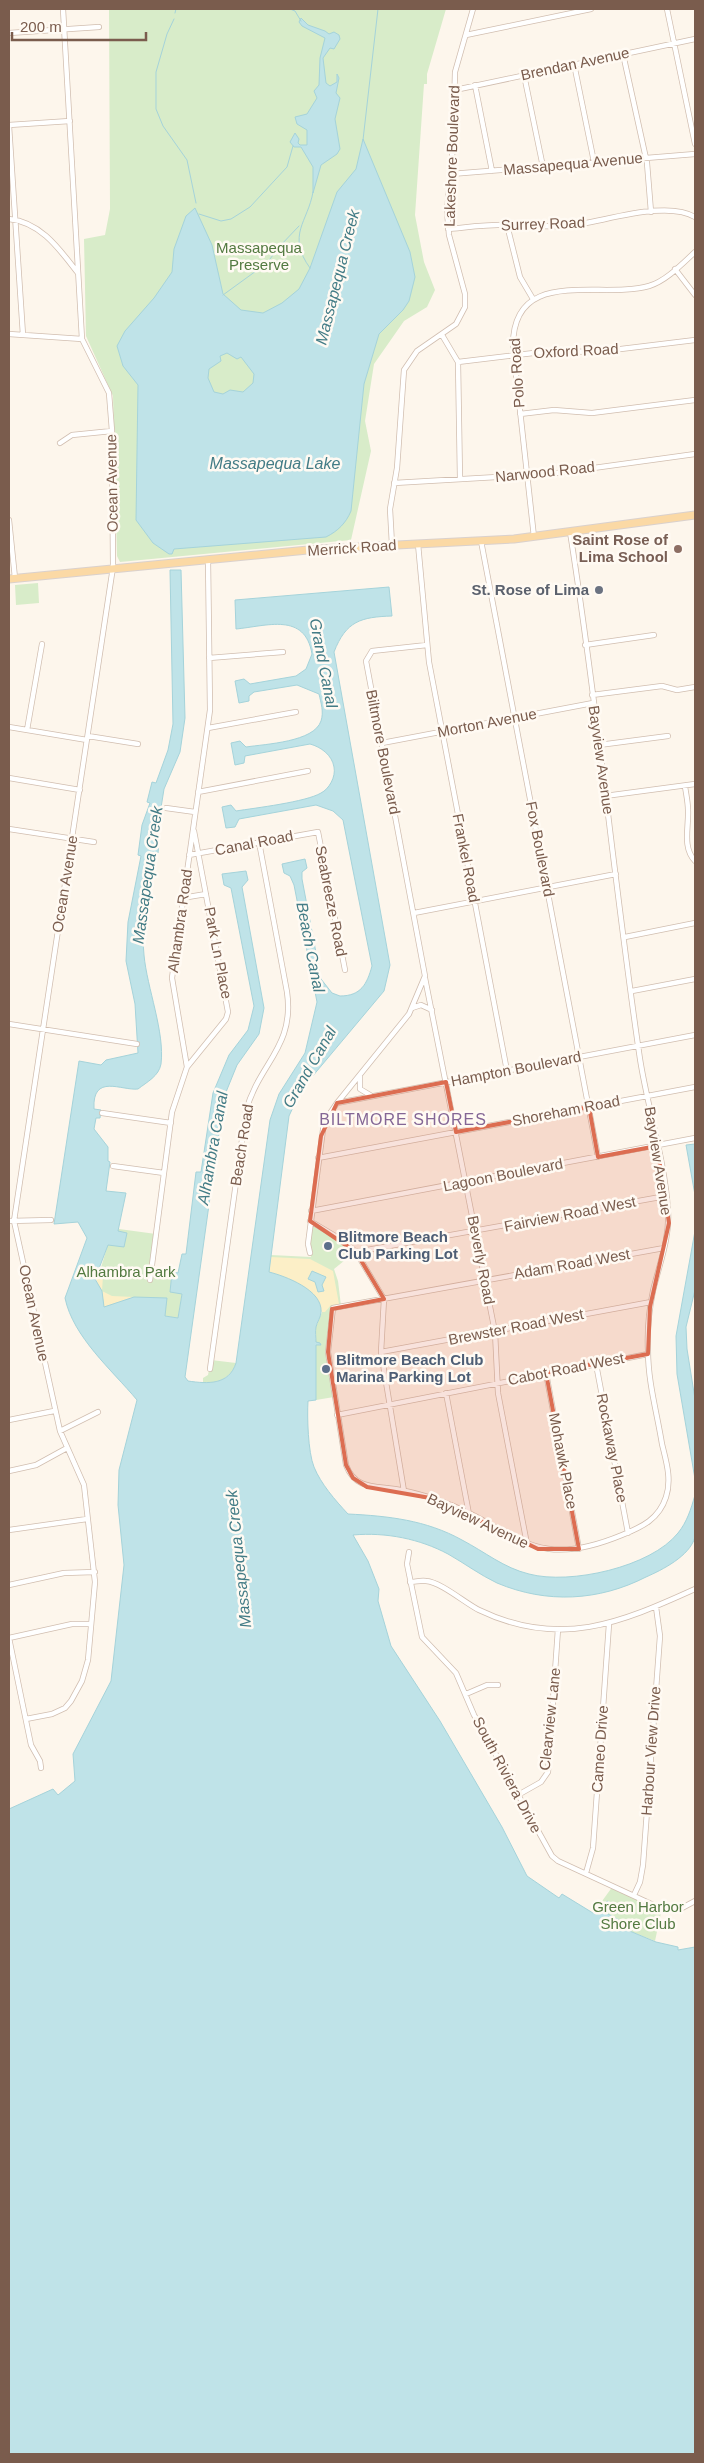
<svg xmlns="http://www.w3.org/2000/svg" width="704" height="2463" viewBox="0 0 704 2463" font-family="Helvetica,sans-serif">
<style>
.green{fill:#d8ecc9}
.sand{fill:#fcefc7}
.water{fill:#bfe3e8;stroke:#a5d3da;fill-rule:evenodd}
.lines{fill:none;stroke-linecap:round;stroke-linejoin:round}
.stream{stroke:#a5d3da;stroke-width:1}
.street-casing{stroke:#d1beb0;stroke-width:6}
.primary-casing{stroke:#dad1cd;stroke-width:9}
.street{stroke:#fff;stroke-width:4.5}
.primary{stroke:#fbd9a5;stroke-width:7}
.marked{fill:#dc6d51;fill-opacity:0.2;stroke:#dc6d51;stroke-width:4;stroke-linejoin:round}
.education-dot{fill:#8d6e63;stroke:#fffaf3;stroke-width:2}
.worship-dot{fill:#6b7280;stroke:#fffaf3;stroke-width:2}
.service-dot{fill:#5c6f8a;stroke:#fffaf3;stroke-width:2}
.labels{text-anchor:middle;stroke-width:5;stroke-linejoin:round;paint-order:stroke}
.street-label{font-size:15px;fill:#7a5c4d;stroke:#fffaf3}
.park-label{font-size:15px;fill:#537a41;stroke:#fffaf3}
.education-label{font-size:15px;font-weight:bold;fill:#785e54;stroke:#fffaf3;text-anchor:end}
.worship-label{font-size:15px;font-weight:bold;fill:#5b616d;stroke:#fffaf3;text-anchor:end}
.service-label{font-size:15px;font-weight:bold;fill:#4e5e75;stroke:#fffaf3;text-anchor:start}
.water-label{font-size:16px;font-style:italic;fill:#437c86;stroke:#fffaf3}
.neighbourhood-label{font-size:16px;letter-spacing:1px;fill:#846695;stroke:#fffaf3}
</style>
<rect width="100%" height="100%" fill="#fdf6ec"/>
<!-- green -->
<path class="green" d="M109,9h337l-19,65v10h-3l-9,131 9,47 11,28 -8,17 -23,14 -30,43 -9,57 6,30 -20,89 -231,22 -3,-6 -4,-160 -27,-60 -2,-97 21,-4 5,-26z
M38,583l1,20 -23,2 -1,-20z
M311,1223l36,21 8,8 -21,17 4,12 3,25 -9,2 -5,44 7,45 -18,3v-55h4l-4,-2v-16l6,-15 -53,-39 2,-18 40,2 -2,-10z
M119,1229l37,5 -4,35 20,3 -2,19 12,2 -4,25 -13,-2 -11,-18 -5,-1 -46,11 -7,-34 4,-3 8,-27z
M211,1360l25,3c-5,15 -17,20 -33,20v-5l5,-3z
M613,1886l49,22 -7,33 -36,-14v-7l-22,-12z"/>
<!-- sand -->
<path class="sand" d="M271,1257l39,2 23,12 6,33 -8,1 -6,7h-3l-2,-6 -51,-33z
M100,1271v5h3l-1,15 10,5 22,1 -31,11c3,-15 -8,-23 -7,-34z"/>
<!-- water -->
<path class="water" d="M301,18l7,7 17,6 4,3 5,-2 5,3 1,4 -6,10 -4,-1 -7,10 3,25 4,3 7,-4v-8l2,4 -3,15 4,5 -5,21 5,30 -3,5 -16,11 -8,28v-26l-12,-20h-7l-4,-5 5,-9 4,6 -1,4 2,2h7v-15l-10,-6 -2,-7 12,-3 10,-16 -3,-7 5,-6 1,-27 5,-20 -23,-12 -3,-4z
M363,139l47,113 5,25 -6,24 -6,9 -24,24 -15,50 -13,127c-5,12 -13,20 -25,26l-152,12 -2,5h-3l-16,-11 -17,-23 2,-135 -15,-19 -6,-20 8,-15 29,-33 18,-26 2,-23 12,-33 9,-8 17,37 11,49 18,16 22,3 19,-10 17,-14 11,-21 27,-76 19,-23zM227,353l10,6 4,-2 13,17 -1,9 -10,9 -13,-2 -7,4 -9,-2 -6,-14 1,-9 12,-8 -1,-5z
M170,570h11l4,148 -5,34 -16,37 -8,50 3,3 -1,11 -5,4c-5,32 -13,66 -9,98 3,33 21,77 17,109 -2,12 -14,18 -23,25 -16,2 -46,-16 -44,20l7,1 -1,8h-4l-2,11 14,18v14l2,1 -4,29 20,2 -8,38 9,2 -3,14 -16,-2 -13,34 7,12 2,16 30,-10 33,1 -2,18 13,2 4,-24 -12,-2 2,-20 6,1 4,-19h4l10,-82h5l12,-79 16,-38 19,-25 6,-24 -23,-118 -7,-3 -2,-11 24,-3 2,9 -6,7 22,121 -5,26 -22,31 -13,32 -39,280 3,4c20,3 41,4 48,-18l34,-243 9,-26 26,-41 12,-51 -23,-117 -4,-9 -6,-3 -2,-9 23,-5 2,9 -5,4v7l19,100 11,14 8,3c21,0 27,-12 32,-30l-29,-146 -10,-9 -17,-6 -77,14 -4,8 -9,1 -4,-21 9,-2 5,6c19,-3 70,-9 85,-18 8,-4 15,-16 13,-26 -2,-12 -13,-20 -24,-23l-65,12 -1,7 -9,2 -4,-22 9,-2 6,6c20,-3 68,-5 75,-26 3,-9 0,-18 -2,-27l-22,-9 -43,7 -5,4v5l-10,2 -4,-22 9,-2 6,5 46,-8 10,-7 6,-15c-7,-42 -45,-28 -76,-25l-1,-29 154,-13 3,29c-31,1 -46,5 -58,36l56,313 -6,26 -83,99 -12,26 -20,156c16,4 54,18 52,40 0,5 -4,10 -5,15 -1,5 0,10 0,15l4,1 1,2h-5v55l-8,1c-1,16 0,51 6,66 7,17 21,33 34,47 40,2 78,6 114,26 23,12 42,28 67,34 41,11 122,-7 149,-41 9,-11 13,-24 17,-38 0,13 3,30 0,42 -5,19 -33,33 -49,40 -47,24 -99,27 -149,6 -17,-8 -33,-20 -49,-29 -28,-15 -62,-22 -95,-19l15,26 11,28 -1,12 13,45 49,75 62,106 25,49 32,22 3,-4 31,19 4,-5 22,12 1,7 36,15 22,5v3l17,-3v507h-686v-645l44,-20 5,6 17,-14 -2,-27 38,-73 13,-116 -6,-60 1,-35 18,-70c-25,-30 -64,-63 -72,-102l22,-60 -9,-16 -24,2 25,-163 22,4 5,-5 32,-7 -3,-49 -9,-43 2,-39 13,-66 -3,-1 4,-30 8,-22 -3,-1 5,-20 4,1 12,-33 5,-26z
M695,1144v51l-9,-50z
M695,1231v59l-9,37 1,22 8,50v80l-18,-105 -1,-38z
M312,1271l14,6 -4,8 2,6 -6,1 -3,-10 -7,-3z
M607,1901l14,7 -3,5 -14,-6z"/>
<g class="lines">
<!-- stream -->
<path class="stream" d="M290,9l5,2 6,10
M175,13l1,-4
M174,19l-7,15 -11,38v37l7,17 24,34 9,43
M363,140l15,-131
M199,214l22,7 10,-2 19,-12 37,-40 6,-21
M310,268c-24,-33 -2,-46 3,-76
M223,295l44,-32 12,-16 20,-21"/>
<!-- street casing -->
<g class="street-casing">
<path id="street" d="M667,9l28,135
M9,33l90,-6
M466,35l125,-26
M623,54l24,109 4,49
M574,64l20,98
M524,75l19,92
M475,85l17,86
M455,90l240,-51
M9,125l61,-4
M9,126l14,209
M451,174l244,-20
M9,219c32,3 51,31 69,54
M507,225l13,52 13,22
M448,229c22,-2 44,-5 65,-4 18,0 36,2 54,1 34,-3 98,-27 128,-9
M675,269l20,26
M9,334l73,5
M442,335l16,27 2,117
M458,362l93,-11 45,1 99,-12
M520,414l34,-4 38,3 103,-13
M60,443l12,-8 40,-4
M394,483l156,-9 145,-20
M9,520l6,58
M570,532c28,175 44,352 70,527 8,51 25,101 28,152 2,27 -9,54 -15,80 -4,19 -6,39 -5,60 0,31 9,62 14,93 4,17 10,35 4,53 -7,22 -24,30 -44,38 -94,39 -106,-9 -187,-36 -13,-4 -27,-8 -40,-10 -21,-3 -40,0 -49,-24l-18,-113 5,-44 331,-60
M534,537l-21,-190c-1,-82 87,-47 136,-61 17,-5 33,-22 46,-34
M481,541l117,616
M418,544l11,118 78,409
M392,545l-2,-36 7,-41 7,-98 13,-19 39,-27 9,-17v-13l-16,-59 -2,-24 6,-65 2,-74 18,-63
M585,645l69,-10
M209,658l74,-6
M592,695l70,-9 15,4 18,-3
M9,727l78,13
M208,728l88,-16
M27,730l15,-86
M88,736l50,8
M382,743l211,-40
M599,745l69,-9
M9,778l71,12
M685,786c1,8 3,16 3,24 1,17 -6,37 7,51
M198,792l110,-21
M605,796l90,-12
M166,808l29,4
M9,829l85,13
M189,855l129,-23 27,138
M182,898l24,-4
M414,913l202,-39
M625,937l70,-14
M425,978l70,354 3,61 29,151
M632,991l63,-12
M412,1008l9,-3 11,5
M9,1024l128,20
M187,1067l39,-48 2,-7 -34,-181
M360,1076v13l10,6
M337,1103l358,-68
M102,1113l69,10
M318,1158l377,-71
M113,1166l51,7
M311,1211l384,-73
M9,1221l42,-1
M310,1221l32,19 14,12 28,47 -3,53 23,139
M356,1252l310,-56
M310,1253l-2,-9 16,-122 13,-19 72,-89 16,-38 -59,-315 6,-10 55,-6
M150,1280l22,-168 15,-45 -15,-89 38,-268 -2,-151
M381,1352l270,-50
M596,1364l32,169
M210,1369l36,-258c13,-48 49,-64 41,-119l-28,-150
M546,1373l33,176
M446,1393l23,121
M337,1415l311,-61
M9,1420l45,-9
M60,1431l38,-19
M9,1471l27,-6 31,-17
M9,1530l78,-11
M409,1552l-2,12 15,73 34,36 18,42 78,141 6,5 102,47h22l13,-7
M410,1582c5,0 11,-2 16,-1 15,1 39,22 53,29 81,39 141,13 216,-21
M9,1585l55,-12 31,-1
M9,1638l22,107 9,16 1,7
M9,1638l63,-14h19
M466,1694l21,-9h11
M26,1719l26,-5 13,-6 6,-7 11,-20 6,-21 7,-78 -11,-97 -24,-54 -46,-210 99,-654 -1,-136 -3,-38 -27,-54 -19,-330
M518,1795l23,-13 7,-10 10,-143
M586,1873l7,-25 16,-224
M634,1895l6,-13 3,-17 17,-229 -4,-29"/>
</g>
<!-- primary casing -->
<g class="primary-casing">
<path id="primary" d="M9,579l309,-30 196,-10 181,-24"/>
</g>
<!-- street -->
<use href="#street" class="street"/>
<!-- primary -->
<use href="#primary" class="primary"/>
</g>
<!-- marked area -->
<path class="marked" d="M446,1082l10,50 133,-25 9,50 59,-11 12,77 -19,84 -2,47 -102,19 33,176h-41l-102,-50 -69,-12 -14,-9 -7,-13 -18,-113 4,-43 52,-10 -28,-47 -46,-31 11,-85 16,-33z"/>
<!-- markers -->
<circle class="education-dot" cx="678" cy="549" r="5"/>
<circle class="worship-dot" cx="599" cy="590" r="5"/>
<g class="service-dot">
<circle cx="328" cy="1246" r="5"/>
<circle cx="326" cy="1369" r="5"/>
</g>
<g class="labels">
<!-- street labels -->
<g class="street-label">
<text transform="translate(575 64) rotate(-12)" y="5">Brendan Avenue</text>
<text transform="translate(452 156) rotate(-88)" y="5">Lakeshore Boulevard</text>
<text transform="translate(573 164) rotate(-5)" y="5">Massapequa Avenue</text>
<text transform="translate(543 224) rotate(-2)" y="5">Surrey Road</text>
<text transform="translate(576 351) rotate(-3)" y="5">Oxford Road</text>
<text transform="translate(517 373) rotate(-94)" y="5">Polo Road</text>
<text transform="translate(545 472) rotate(-6)" y="5">Narwood Road</text>
<text transform="translate(112 483) rotate(-91)" y="5">Ocean Avenue</text>
<text transform="translate(352 548) rotate(-4)" y="5">Merrick Road</text>
<text transform="translate(487 723) rotate(-11)" y="5">Morton Avenue</text>
<text transform="translate(383 752) rotate(79)" y="5">Biltmore Boulevard</text>
<text transform="translate(601 760) rotate(82)" y="5">Bayview Avenue</text>
<text transform="translate(254 843) rotate(-11)" y="5">Canal Road</text>
<text transform="translate(540 849) rotate(79)" y="5">Fox Boulevard</text>
<text transform="translate(466 858) rotate(79)" y="5">Frankel Road</text>
<text transform="translate(65 884) rotate(-81)" y="5">Ocean Avenue</text>
<text transform="translate(331 901) rotate(79)" y="5">Seabreeze Road</text>
<text transform="translate(180 921) rotate(-82)" y="5">Alhambra Road</text>
<text transform="translate(218 953) rotate(79)" y="5">Park Ln Place</text>
<text transform="translate(516 1069) rotate(-11)" y="5">Hampton Boulevard</text>
<text transform="translate(566 1111) rotate(-11)" y="5">Shoreham Road</text>
<text transform="translate(242 1145) rotate(-81)" y="5">Beach Road</text>
<text transform="translate(658 1161) rotate(81)" y="5">Bayview Avenue</text>
<text transform="translate(503 1175) rotate(-11)" y="5">Lagoon Boulevard</text>
<text transform="translate(570 1214) rotate(-11)" y="5">Fairview Road West</text>
<text transform="translate(481 1260) rotate(79)" y="5">Beverly Road</text>
<text transform="translate(572 1264) rotate(-10)" y="5">Adam Road West</text>
<text transform="translate(34 1313) rotate(78)" y="5">Ocean Avenue</text>
<text transform="translate(516 1327) rotate(-11)" y="5">Brewster Road West</text>
<text transform="translate(566 1369) rotate(-11)" y="5">Cabot Road West</text>
<text transform="translate(612 1448) rotate(79)" y="5">Rockaway Place</text>
<text transform="translate(563 1461) rotate(79)" y="5">Mohawk Place</text>
<text transform="translate(478 1521) rotate(25)" y="5">Bayview Avenue</text>
<text transform="translate(550 1719) rotate(-84)" y="5">Clearview Lane</text>
<text transform="translate(600 1749) rotate(-86)" y="5">Cameo Drive</text>
<text transform="translate(651 1751) rotate(-86)" y="5">Harbour View Drive</text>
<text transform="translate(507 1775) rotate(62)" y="5">South Riviera Drive</text>
</g>
<!-- park labels -->
<g class="park-label">
<text x="259" y="253">Massapequa<tspan x="259" dy="17">Preserve</tspan></text>
<text x="126" y="1277">Alhambra Park</text>
<text x="638" y="1912">Green Harbor<tspan x="638" dy="17">Shore Club</tspan></text>
</g>
<!-- education labels -->
<g class="education-label">
<text x="668" y="545">Saint Rose of<tspan x="668" dy="17">Lima School</tspan></text>
</g>
<!-- worship labels -->
<g class="worship-label">
<text x="589" y="595">St. Rose of Lima</text>
</g>
<!-- service labels -->
<g class="service-label">
<text x="338" y="1242">Blitmore Beach<tspan x="338" dy="17">Club Parking Lot</tspan></text>
<text x="336" y="1365">Blitmore Beach Club<tspan x="336" dy="17">Marina Parking Lot</tspan></text>
</g>
<!-- water labels -->
<g class="water-label">
<text transform="translate(337 277) rotate(-76)" y="6">Massapequa Creek</text>
<text x="275" y="469">Massapequa Lake</text>
<text transform="translate(324 663) rotate(79)" y="6">Grand Canal</text>
<text transform="translate(147 875) rotate(-82)" y="6">Massapequa Creek</text>
<text transform="translate(311 947) rotate(79)" y="6">Beach Canal</text>
<text transform="translate(309 1067) rotate(-60)" y="6">Grand Canal</text>
<text transform="translate(212 1148) rotate(-80)" y="6">Alhambra Canal</text>
<text transform="translate(238 1559) rotate(-96)" y="6">Massapequa Creek</text>
</g>
<!-- neighbourhood labels -->
<g class="neighbourhood-label">
<text x="403" y="1125">BILTMORE SHORES</text>
</g>
</g>
<!-- border -->
<rect width="704" height="2463" fill="none" stroke="#7a5c4d" stroke-width="20"/>
<!-- scale -->
<path d="M12 32v8h134v-8" fill="none" stroke="#7a5c4d" stroke-width="2.5"/>
<text x="20" y="32" font-size="15" fill="#7a5c4d" stroke="#fffaf3" stroke-width="4" paint-order="stroke">200 m</text>
</svg>
